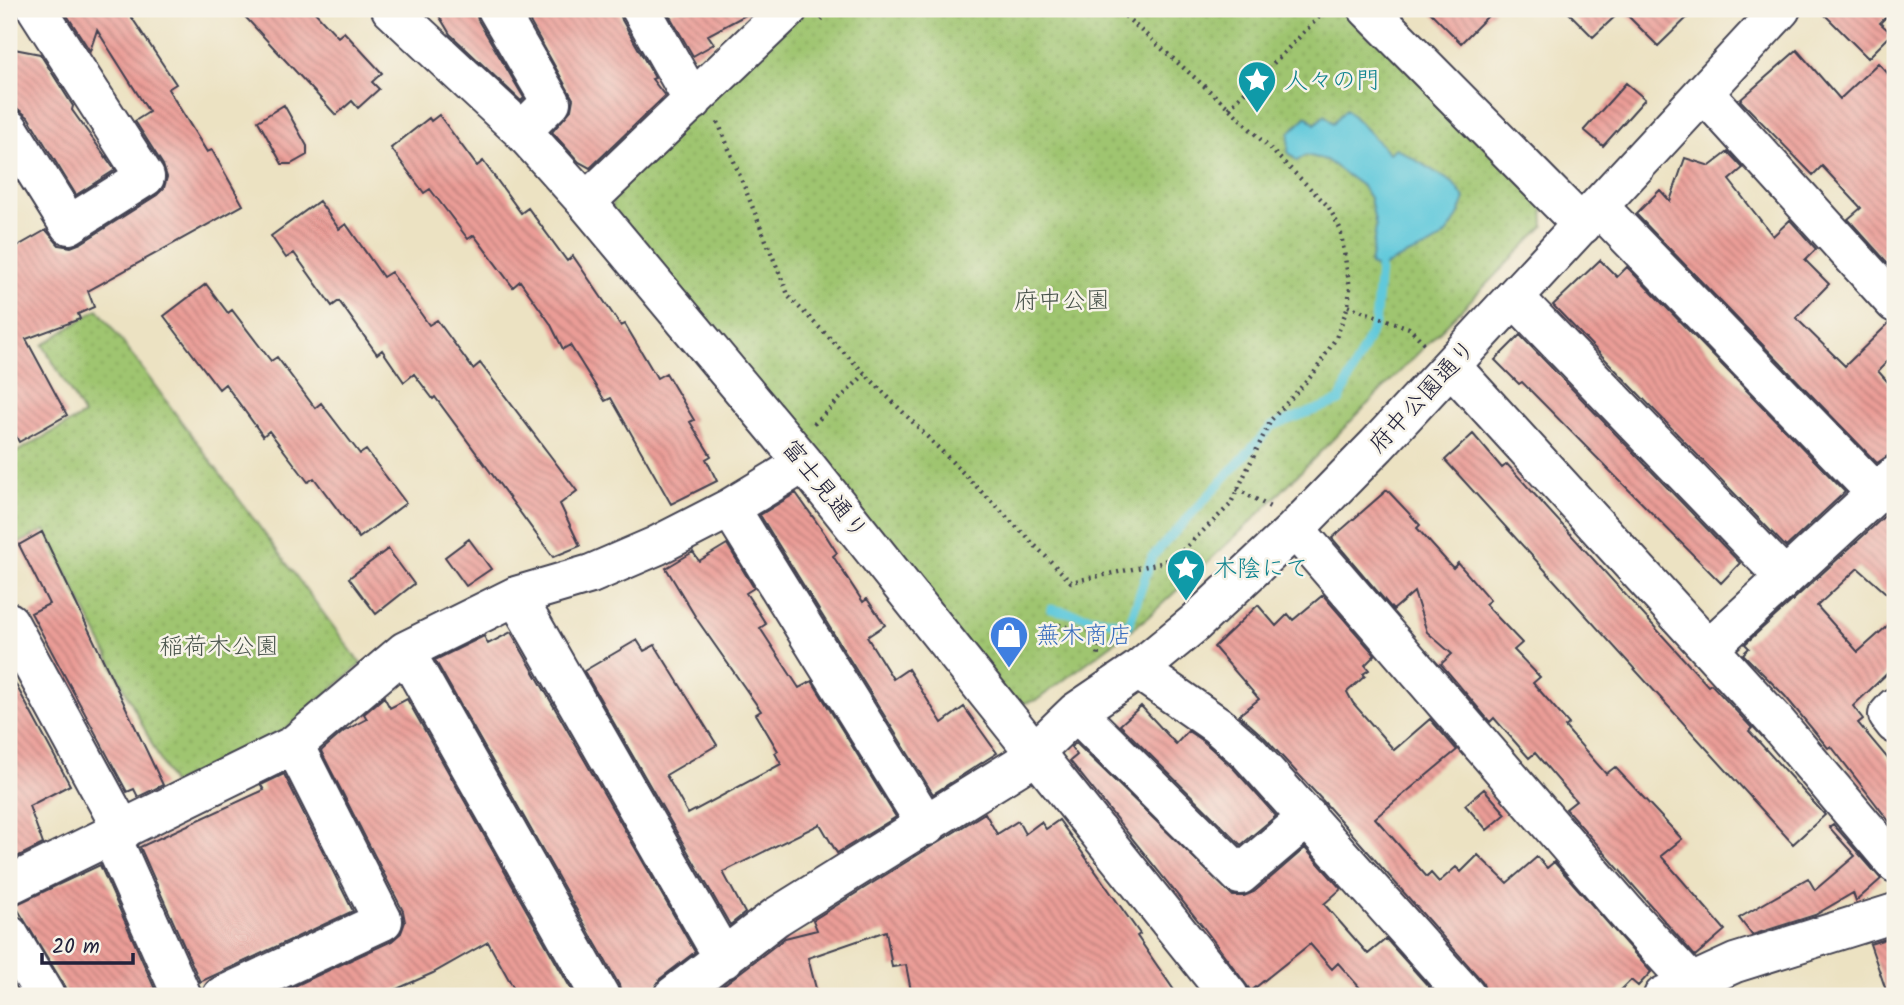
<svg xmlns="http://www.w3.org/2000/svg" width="1904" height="1005" viewBox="0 0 1904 1005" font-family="Kalam,'Klee One',sans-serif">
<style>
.park{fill:url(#park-dots);stroke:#607455;stroke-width:2}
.water{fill:#60c9db;stroke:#41768b;stroke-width:2}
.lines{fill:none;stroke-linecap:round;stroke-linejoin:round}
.stream{stroke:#60c9db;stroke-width:9}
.building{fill:url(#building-back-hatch)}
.minor-casing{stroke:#403f4f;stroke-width:42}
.path{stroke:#403f4f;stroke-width:4.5;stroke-dasharray:2 5;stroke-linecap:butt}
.minor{stroke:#fff;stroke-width:38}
.labels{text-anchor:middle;stroke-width:5;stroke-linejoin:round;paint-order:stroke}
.culture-label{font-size:24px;fill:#0d838f;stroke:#f7f3e8;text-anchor:start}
.park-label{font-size:24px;fill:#48534b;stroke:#f7f3e8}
.street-label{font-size:24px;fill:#22223b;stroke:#f7f3e8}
.shop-label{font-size:24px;fill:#366cbe;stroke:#f7f3e8;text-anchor:start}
</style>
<defs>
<pattern id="park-dots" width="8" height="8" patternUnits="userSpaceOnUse" patternTransform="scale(1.75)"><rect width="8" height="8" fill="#9fc56f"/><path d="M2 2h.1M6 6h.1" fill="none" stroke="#89a961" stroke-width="1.8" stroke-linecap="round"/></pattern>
<pattern id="building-back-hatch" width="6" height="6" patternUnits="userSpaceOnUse" patternTransform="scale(1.75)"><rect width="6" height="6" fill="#eb9d97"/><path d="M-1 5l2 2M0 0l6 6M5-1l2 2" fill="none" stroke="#be807c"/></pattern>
</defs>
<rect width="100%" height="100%" fill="#f7f3e8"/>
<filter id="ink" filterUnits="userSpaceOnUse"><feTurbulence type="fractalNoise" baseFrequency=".0143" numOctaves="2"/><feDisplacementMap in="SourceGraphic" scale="14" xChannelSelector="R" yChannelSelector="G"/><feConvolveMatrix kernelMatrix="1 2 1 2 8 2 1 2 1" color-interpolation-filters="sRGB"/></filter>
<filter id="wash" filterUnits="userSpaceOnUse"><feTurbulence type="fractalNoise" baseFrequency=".00686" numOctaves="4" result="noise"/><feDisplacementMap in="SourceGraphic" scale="28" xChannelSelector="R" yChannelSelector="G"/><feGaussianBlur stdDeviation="1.57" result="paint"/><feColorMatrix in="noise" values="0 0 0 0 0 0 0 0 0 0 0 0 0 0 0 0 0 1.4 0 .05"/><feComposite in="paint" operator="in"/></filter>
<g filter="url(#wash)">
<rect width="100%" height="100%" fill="#ece2c2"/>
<!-- park -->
<path class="park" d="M802,9h547l194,196 1,21 -291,294 -105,97 -111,83 -21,5 -404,-495 1,-17z
M98,309l263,355 -75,65 -114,55 -127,-254 -36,18v-92l75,-41 -41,-70z"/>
<!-- water -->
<path class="water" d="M1346,109l43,44 7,-5 57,35 12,16c-21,57 -40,42 -85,70l-10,-4 6,-38 -6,-29 -8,-12 -36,-26 -20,-5 -9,6 -9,-9 1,-19 18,-17 8,8 10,-9 8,8z"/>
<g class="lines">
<!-- stream -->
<path class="stream" d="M1051,609l78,16 23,-68 120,-131 67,-25 36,-77 5,-55"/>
</g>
<g id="blocks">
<!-- building -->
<path class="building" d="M63,9h63l50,75 -8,5 39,63 5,-2 31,55 -155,86 6,16 -16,7 2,5 -54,20 41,76 -48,27 -10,-18v-173l37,-21 13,15 12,2 10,-4 76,-48 7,-7 3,-11 -4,-12 -28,-44 14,-9 -52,-82 -7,21z
M238,9h74l26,28 6,-5 38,41 -10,9 7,7 -21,19 -6,-7 -16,14z
M435,9h40l3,11 46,78 -3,3 -71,-67z
M528,9h91l3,11 33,58 -3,1 13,17 -75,72 -11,-6 -27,-30 19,-22 2,-11 -49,-88z
M676,9h81l-49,26 6,9 -21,12 -25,-43z
M1427,9h68l-34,34z
M1565,9h131l-38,37 -36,-36 -29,27z
M1819,9h75l-14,14 12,11 -24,24z
M9,48l31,6 33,52 -1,4 43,60 -39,25 -48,-78 -19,-15z
M1797,50l43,49 38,-36 17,18v190l-47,-52 13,-11 -39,-42 -9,9 -73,-75z
M1626,83l19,16 -42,47 -19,-16z
M284,105l23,41v9l-16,9h-9l-24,-43z
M439,115l38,51 6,-5 38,52 7,-5 39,53 6,-5 48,70 4,-2 32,54 9,-5 28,47 -4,2 21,34 -5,3 11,22 -46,23 -60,-106 -6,3 -35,-56 -7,4 -13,-26 -30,-42 -7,6 -39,-52 -6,4 -38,-50 -6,4 -33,-45 38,-30 2,3z
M1728,152l15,16 -14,12 44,56 17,-16 26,29 -11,11 24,24 -33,34 49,48 43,-42h7v30l-17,17 17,19v61l-18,12 -241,-249 24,-24 10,11 15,-43 25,8z
M319,201l20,28 7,-5 37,53 8,-5 38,53 8,-5 36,49 7,-6 97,128 -17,13 20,42 -27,11 -118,-160 -2,2 -19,-25 -10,8 -22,-32 -5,4 -38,-53 -7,5 -38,-53 -8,5 -15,-22z
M1600,260l17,17 10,-10 218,225 -59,55 -233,-242z
M206,284l22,29 4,-3 39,51 6,-4 38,51 6,-5 39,51 6,-4 40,53 -47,35 -45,-60 -6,4 -39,-51 -6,5 -38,-52 -6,5 -55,-73z
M1520,335l220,228 -19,20 -199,-201 -3,2 -24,-24z
M1473,434l29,34 5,-4 201,222 3,-2 41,44 -3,3 76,84 -32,29 -348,-384z
M1387,490l33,35 -3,3 36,40 5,-5 32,37 -5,4 37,39 -8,7 26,27 -7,6 36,41 -4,3 41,47 9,-7 67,72 -21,17 64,74 -30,26 -129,-147 10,-8 -41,-48 -6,5 -35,-40 -4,4 -49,-58 11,-10 -25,-22 -13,-40 -21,18 -61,-72z
M796,493l29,41 12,19 -4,3 30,46 4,-3 18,26 -18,12 26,42 15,-10 34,54 22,-16 33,46 -64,41 -173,-279z
M1889,512l6,7v82l-37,-33 -41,38 41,46 37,-33v47l-42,40 10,13 -5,4 37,44v56l-3,2 -61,-79 -3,2 -43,-52 -42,-42 6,-6 -4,-4z
M42,532l121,253 -25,12 -4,-8 -7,3 -96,-179 18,-9 -30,-59z
M469,539l22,30 -25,17 -21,-29z
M727,544l27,44 -8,5 20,31 -6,4 39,60 13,-7 84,136 -59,36 -17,-29 -97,48 22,41 -15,12 -146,-254 53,-31 7,11 11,-6 62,100 -51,30 22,39 93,-50 -6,-11 3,-2 -22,-37 5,-3 -63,-90 -32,-53 27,-16 6,9z
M388,549l26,35 -38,30 -27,-36z
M1323,595l52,60 -10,10 4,5 -6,4 2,2 -18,16 6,11 41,47 36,-31 27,31 -82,68 52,59 4,-4 8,9 17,-15 5,5 17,-17 29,28 30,-26 10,11 7,-6 97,110 -13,14 -7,-6 -16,16h-128l-5,-15 -158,-179 -59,-64 -26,-23 20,-16 -45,-52 44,-42 18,21 12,-12 5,6z
M511,632l184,320 -35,27 -8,17h-30l-3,-11 -184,-325 49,-24 4,8z
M9,672l61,113 -41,21 14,38 -34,17z
M384,697l6,11 17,-9 168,297h-57l-30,-54 -55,31 -52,23h-108l119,-55 9,-8 4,-11 -2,-11 -82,-160 23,-20 23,-12 -3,-5z
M1141,706l35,38 12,-13 16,11 30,27 42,47 -35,29 -121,-120z
M1076,743l157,153h11l10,-4 51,-44 36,41 -17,15 44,50 18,-15 51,57h-70l-29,-33 -6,6 -22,-25 -59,47 -47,-63 -134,-167 7,-6 -6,-8z
M284,774l69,137 -153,71 -60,-135 124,-57 -3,-5z
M1484,789l22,25 -19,16 -22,-25z
M985,813l12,21 21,-13 7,13 16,-12 5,7 13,-9 81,114 -3,2 41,60h-266l-6,-31 -14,2 -6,-36 -78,27 10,38h-109l76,-58 32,-8 -4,-10z
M1833,824l48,55 -25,22 -3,-8 -38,22 -63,20 -13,-17 69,-40 7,12 40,-34 -26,-29z
M100,865l58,131h-91l-3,-11 -49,-80z
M1895,936v60h-7l-18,-52z"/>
</g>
</g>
<g filter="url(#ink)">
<use href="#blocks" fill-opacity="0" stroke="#403f4f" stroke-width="2"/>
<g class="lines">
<!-- minor casing -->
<g class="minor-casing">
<path id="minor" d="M391,9l131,122 64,71 218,261 425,533
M497,9l54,93 -29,29
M641,9l52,92
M1368,9l214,216
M1704,93l191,210
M9,129l60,96 76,-48 -108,-168
M586,202l202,-193
M1599,207l277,286
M1514,297l271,281
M1451,366l325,356 119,141
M730,508l197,318
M1295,529l335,388 60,65
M516,596l208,363
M9,622l114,209
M1709,648l186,-172
M405,651l195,345
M1138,670l79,55 32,28 217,243
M1895,707l-7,8 7,9
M1076,712l164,163 68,-58
M111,836l71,160
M9,885l285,-140 111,-94 111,-55 75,-22 65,-28 74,-38 74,-45
M9,935l36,61
M222,996l161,-75 -89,-176
M673,996l103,-79 246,-153 54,-52 62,-42 57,-47 100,-94 82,-84 404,-436
M1663,996l72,-33 160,-50"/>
</g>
<!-- path -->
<path class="path" d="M929,9h9
M821,20l12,-11
M1229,108l98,-99
M718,122l71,175 282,285 90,-19 21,-12 48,-46 41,-85 43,-47 22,-35 12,-32 2,-18 -10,-60 -12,-22 -99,-98 -112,-99
M1348,306l61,22 17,17
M814,424l51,-50
M1237,489l33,18
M1059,625l43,9 -5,23"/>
<!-- minor -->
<use href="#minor" class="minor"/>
</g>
</g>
<!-- icons -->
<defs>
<g id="sight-pin" transform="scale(2.0125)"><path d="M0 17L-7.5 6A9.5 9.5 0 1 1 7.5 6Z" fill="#0f9aa8" stroke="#f7f3e8"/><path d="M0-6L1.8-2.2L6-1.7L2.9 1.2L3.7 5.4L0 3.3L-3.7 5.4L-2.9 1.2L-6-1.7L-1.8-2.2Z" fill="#fff"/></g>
<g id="shop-pin" transform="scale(2.0125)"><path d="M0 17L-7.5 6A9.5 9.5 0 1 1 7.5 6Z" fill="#3f7fe0" stroke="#f7f3e8"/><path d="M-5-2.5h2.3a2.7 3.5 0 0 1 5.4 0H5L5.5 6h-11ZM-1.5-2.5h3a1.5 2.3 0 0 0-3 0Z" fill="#fff"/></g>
</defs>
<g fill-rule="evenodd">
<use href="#sight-pin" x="1257" y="80"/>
<use href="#sight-pin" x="1186" y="568"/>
<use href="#shop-pin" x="1009" y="635"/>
</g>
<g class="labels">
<!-- culture labels -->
<g class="culture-label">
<text x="1284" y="88">人々の門</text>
<text x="1213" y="576">木陰にて</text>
</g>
<!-- park labels -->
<g class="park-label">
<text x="1062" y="308">府中公園</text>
<text x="219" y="654">稲荷木公園</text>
</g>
<!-- street labels -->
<g class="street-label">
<text transform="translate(1422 396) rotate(-47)" y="8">府中公園通り</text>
<text transform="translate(825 489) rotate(51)" y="8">富士見通り</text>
</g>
<!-- shop labels -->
<g class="shop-label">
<text x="1036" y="643">蕪木商店</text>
</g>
</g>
<!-- margin -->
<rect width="1904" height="1005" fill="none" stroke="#f7f3e8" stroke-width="35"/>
<!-- scale -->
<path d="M42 953v10h91v-10" fill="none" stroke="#22223b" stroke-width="3.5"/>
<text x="52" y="953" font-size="21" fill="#22223b" stroke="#f7f3e8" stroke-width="5" paint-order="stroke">20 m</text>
</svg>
